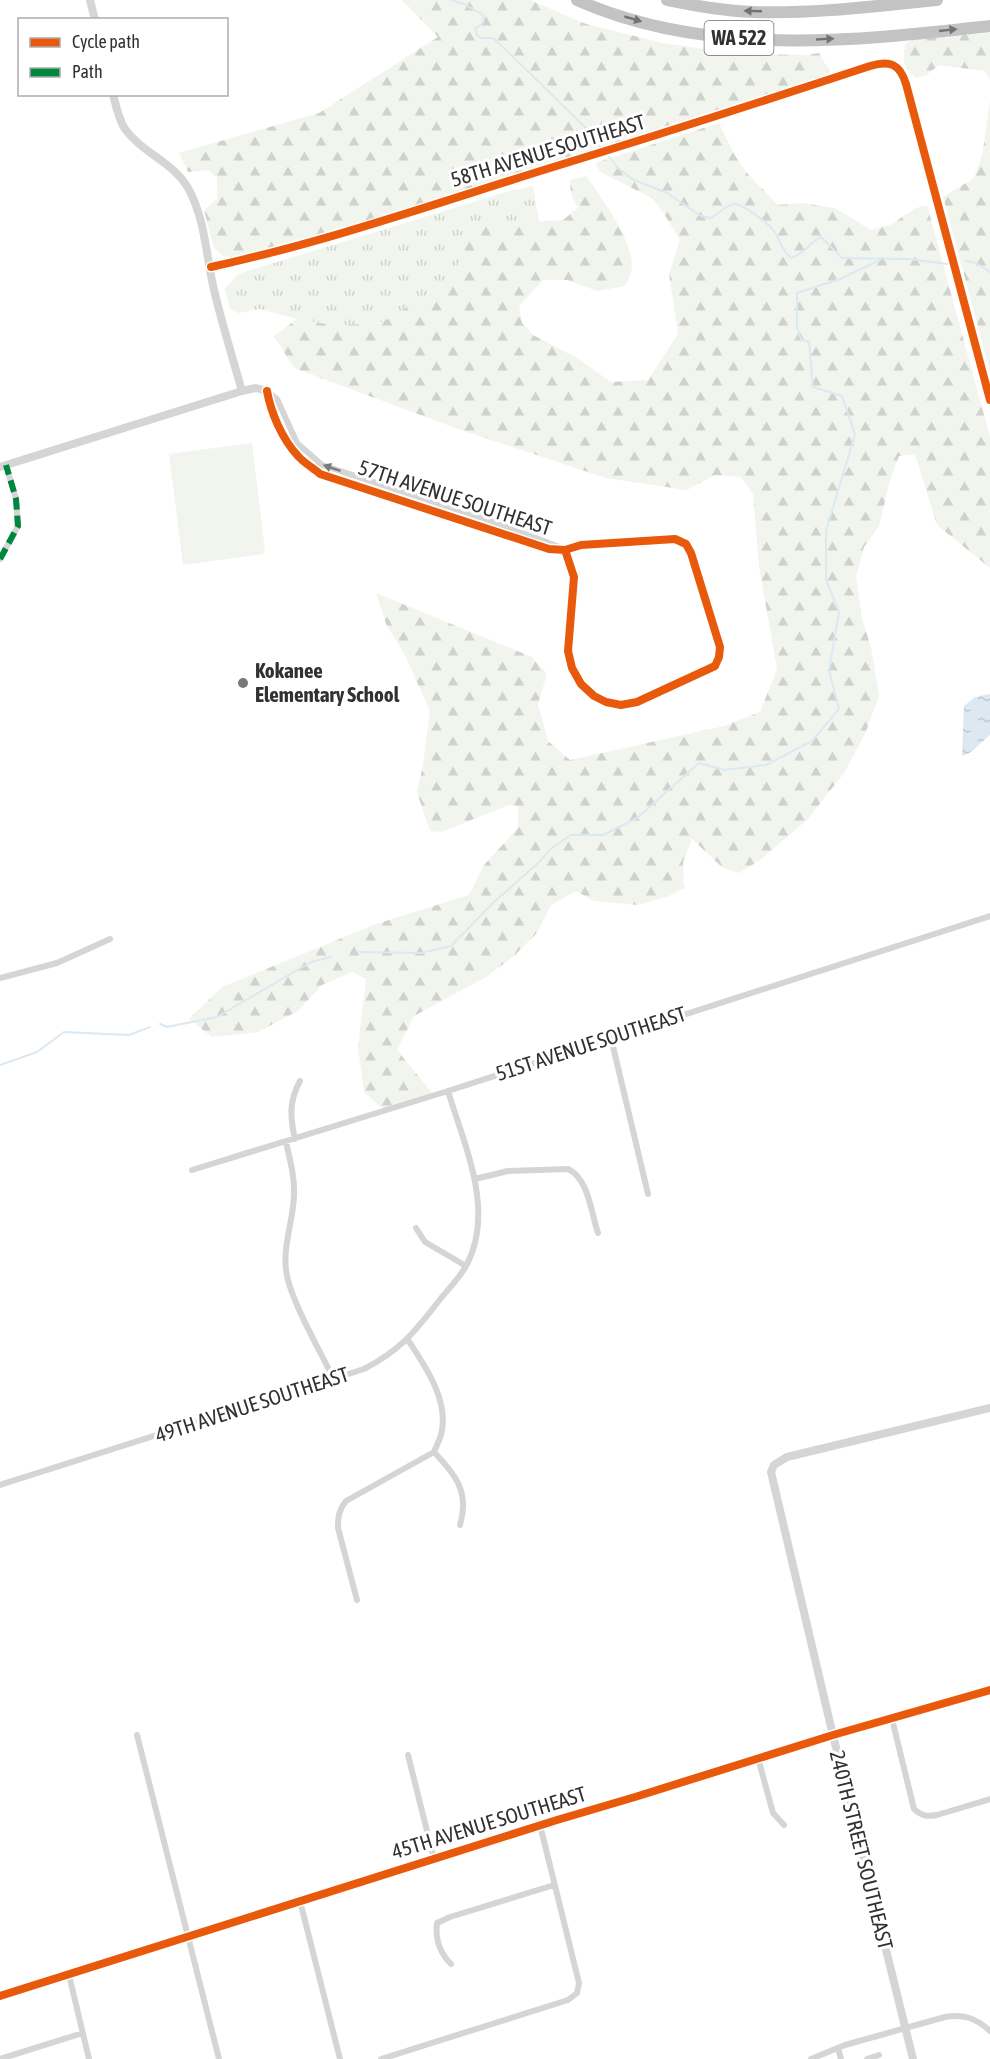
<svg xmlns="http://www.w3.org/2000/svg" width="990" height="2059" viewBox="0 0 990 2059" font-family="'Asap Condensed',sans-serif">
<style>
.grass{fill:url(#grass-tufts)}
.forest{fill:url(#forest-firs)}
.garden{fill:#f1f5ee}
.water{fill:url(#water-ripples)}
.lines{fill:none;stroke-linecap:round;stroke-linejoin:round}
.stream{stroke:#dce8f2;stroke-width:2}
.minor{stroke:#d5d5d5;stroke-width:6}
.tertiary{stroke:#d5d5d5;stroke-width:8}
.motorway{stroke:#c3c3c3;stroke-width:12}
.quiet{stroke:#00873e;stroke-width:6;stroke-dasharray:12 6;stroke-linecap:butt}
.cycleway-casing{stroke:#fff;stroke-width:11}
.cycleway{stroke:#e8590c;stroke-width:8}
.oneway{fill:#737373}
.oneway2{fill:#7b7b7b}
.poi-dot{fill:#797979;stroke:#fff;stroke-width:2}
.labels{text-anchor:middle;stroke-width:6;stroke-linejoin:round;paint-order:stroke}
.shield{fill:#fff;stroke:#6f6f6f;stroke-width:1.5}
.shield-label{font-size:20px;font-weight:bold;fill:#313131}
.street-label{font-size:21px;fill:#313131;stroke:#fff}
.poi-label{font-size:21px;font-weight:bold;fill:#313131;stroke:#fff;text-anchor:start}
</style>
<defs>
<pattern id="grass-tufts" width="24" height="20" patternUnits="userSpaceOnUse" patternTransform="scale(1.5)"><rect width="24" height="20" fill="#f1f5ee"/><path d="M3 7l-1-3M5 7V3M7 7l1-3M15 17l-1-3M17 17v-4M19 17l1-3" fill="none" stroke="#cfd2cd"/></pattern>
<pattern id="forest-firs" width="22" height="20" patternUnits="userSpaceOnUse" patternTransform="scale(1.5)"><rect width="22" height="20" fill="#f1f5ee"/><path d="M5 1l3.5 6h-7zM16 11l3.5 6h-7z" fill="#cfd2cd"/></pattern>
<pattern id="water-ripples" width="26" height="14" patternUnits="userSpaceOnUse" patternTransform="scale(1.5)"><rect width="26" height="14" fill="#dce8f2"/><path d="M2 4q2-2 4 0t4 0M15 11q2-2 4 0t4 0" fill="none" stroke="#bdc7d0"/></pattern>
</defs>
<rect width="100%" height="100%" fill="#fff"/>
<!-- grass -->
<path class="grass" d="M533,186l6,36 -69,3 -10,12 -1,26 -15,21 -61,38 -45,4 -41,-7 -37,-10 -22,4 -8,-4 -5,-20 13,-15 268,-82z"/>
<!-- forest -->
<path class="forest" d="M402,0h128l56,24 77,19 75,11 69,1 12,-2 12,21 -244,82 -349,103 -15,-3 -9,-8 -10,-38 13,-11v-21l-9,-8 -20,2 -9,-19 140,-40 119,-76z
M990,33v47l-5,-9 -46,-6 -14,11 -9,2c-14,-12 -13,-15 -11,-33l8,-6z
M990,101v270l-47,-174 31,-19 8,-22z
M719,123l15,31 12,18 32,33 24,-2 33,5 36,22 19,-5 26,-17 11,-3 63,232v131l-53,-43 -22,-71 -16,2 -9,24 -11,46 -15,21 -8,29 6,43 9,28 8,49 -14,38 -21,39 -37,47 -47,40 -21,13 -16,-5 -31,-29 -9,23 1,26 -15,8 -31,9 -44,-4 -18,-10 -25,14 -14,28 -23,23 -28,21 -72,39 -17,34 36,44 -49,16 -20,-18 -6,-45 8,-68 -14,-7 -30,13 -24,26 -40,21 -46,5 -23,-18 33,-32 154,-63 93,-29 15,-30 34,-37v-22l-9,-1 -68,27 -11,-1 -13,-39 6,-27 7,-54 -25,-56 -19,-31 -10,-31 156,64 15,17 -9,30 10,37 22,19 154,-34 36,-14 17,-43 -18,-103 -6,-72 -12,-17 -26,-2 -28,15 -81,-12 -148,-49 -164,-61 -20,-32 23,-17 41,7 45,-4 61,-38 15,-21 1,-26 10,-12 93,-5 15,-12 -7,-14 -1,-14 16,-4c15,21 52,70 45,97 -1,4 -4,9 -6,13l-28,5 -30,-11h-24l-24,26 3,17 11,12 44,23 34,24 37,-2 30,-46 -9,-60 11,-34 -17,-28 -11,-14 -52,-26 -5,-9z"/>
<!-- garden -->
<path class="garden" d="M252,443l13,108 -2,3 -80,11 -14,-111z"/>
<!-- water -->
<path class="water" d="M990,694v41l-19,17 -9,4 2,-50 11,-9z"/>
<g class="lines">
<!-- stream -->
<path class="stream" d="M451,0l13,4 19,11 1,5 -2,4 -7,4 2,7 4,3h12l10,9 86,84 13,18
M606,153l12,15 14,11 35,14 34,23 10,2c7,-4 16,-14 24,-14 9,1 33,19 39,27 7,10 6,17 17,27 17,-6 17,-15 30,-21l21,21 66,1 40,5
M966,261l10,2 14,9
M359,952l62,1 30,-7 43,-44 43,-38 15,-16 19,-13h32l34,-17 62,-55 25,7 42,-5 46,-24 27,-32 -10,-39 10,-58 -13,-32v-49l29,-97 -13,-38 -29,-9 -4,-45 -8,-3 -4,-11v-35l43,-14 40,-19
M160,1024l7,3 50,-10 94,-55 20,-5
M0,1065l37,-13 27,-20 65,3 21,-8"/>
<!-- minor -->
<path class="minor" d="M267,391c4,22 15,48 31,65 6,7 15,12 22,18l229,75 16,1 16,-5 94,-6 11,5 5,9 29,94 -1,10 -4,9 -78,36 -16,3 -15,-3 -12,-6 -13,-12 -9,-16 -4,-17 6,-74 -9,-27
M267,391l10,8 20,44 25,22 164,54 76,29
M0,559l18,-33 -2,-27 -10,-34
M0,978l57,-15 53,-24
M611,1038l37,156
M295,1139c-5,-22 -6,-38 5,-58
M286,1142c4,18 9,36 8,54 -1,25 -11,49 -8,74 3,28 35,82 48,110
M192,1170l256,-79 542,-175
M475,1179l33,-8 60,-2c21,10 23,44 30,64
M416,1228l9,14 41,24
M408,1340c17,26 42,61 33,95 -2,6 -5,12 -7,17
M434,1452c21,22 36,40 26,73
M0,1485l364,-116c35,-18 50,-36 74,-67 9,-12 21,-23 28,-36 30,-55 -2,-121 -18,-175
M357,1600l-19,-72c0,-12 1,-18 8,-27l88,-49
M892,1719l22,90c8,7 13,8 23,6l53,-16
M137,1735l82,324
M833,1735l157,-45
M408,1755l26,104
M758,1758l15,55 11,12
M300,1901l40,158
M451,1964c-11,-11 -16,-25 -14,-41l13,-6 104,-32
M69,1975l20,84
M838,2048l3,11
M0,2059l83,-26
M381,2059l187,-59 9,-7 2,-10 -2,-8 -37,-150
M811,2059l34,-14 100,-28c19,-3 31,1 45,14
M867,2059l12,-4"/>
<!-- tertiary -->
<path class="tertiary" d="M90,0l5,20
M113,94c3,12 5,24 12,35 17,24 48,33 63,59 18,32 18,71 27,106 8,33 18,65 27,97
M211,267c115,-25 226,-64 339,-99 108,-33 214,-67 320,-102 20,-6 30,-2 36,18l84,316
M0,467l242,-76 14,-3 11,3
M0,1996l833,-261
M913,2059l-82,-332 -60,-255 3,-7 13,-8 203,-49"/>
<!-- motorway -->
<path class="motorway" d="M577,0c130,58 277,41 413,26
M667,0c28,6 57,11 86,12 61,2 123,-6 184,-12"/>
<!-- quiet -->
<path class="quiet" d="M0,559l18,-33 -2,-27 -10,-34"/>
<!-- cycleway casing -->
<g class="cycleway-casing">
<path id="cycleway" d="M211,267c115,-25 226,-64 339,-99 108,-33 214,-67 320,-102 20,-6 30,-2 36,18l84,316
M267,391c4,22 15,48 31,65 6,7 15,12 22,18l229,75 16,1 16,-5 94,-6 11,5 5,9 29,94 -1,10 -4,9 -78,36 -16,3 -15,-3 -12,-6 -13,-12 -9,-16 -4,-17 6,-74 -9,-27
M0,1996l557,-176 78,-23 198,-62 157,-45"/>
</g>
<!-- cycleway -->
<use href="#cycleway" class="cycleway"/>
</g>
<!-- one-way arrows -->
<defs><path id="oneway-solid" d="M-6-.8H1V-3.2L6.5 0L1 3.2V.8H-6Z" transform="scale(1.5)"/></defs>
<g class="oneway">
<use href="#oneway-solid" transform="translate(753 11) rotate(-178)"/>
<use href="#oneway-solid" transform="translate(633 19) rotate(16)"/>
<use href="#oneway-solid" transform="translate(948 30) rotate(-6)"/>
<use href="#oneway-solid" transform="translate(825 39) rotate(-3)"/>
</g>
<use class="oneway2" href="#oneway-solid" transform="translate(332 468) rotate(-161)"/>
<!-- markers -->
<circle class="poi-dot" cx="243" cy="683" r="6"/>
<g class="labels">
<!-- shield labels -->
<rect class="shield" x="704.5" y="21" width="69" height="34" rx="4.5"/>
<g class="shield-label">
<text x="739" y="45">WA 522</text>
</g>
<!-- street labels -->
<g class="street-label">
<text transform="translate(548 151) rotate(-17)" y="7">58TH AVENUE SOUTHEAST</text>
<text transform="translate(455 498) rotate(18)" y="7">57TH AVENUE SOUTHEAST</text>
<text transform="translate(591 1044) rotate(-18)" y="7">51ST AVENUE SOUTHEAST</text>
<text transform="translate(252 1405) rotate(-18)" y="7">49TH AVENUE SOUTHEAST</text>
<text transform="translate(489 1823) rotate(-17)" y="7">45TH AVENUE SOUTHEAST</text>
<text transform="translate(861 1850) rotate(76)" y="7">240TH STREET SOUTHEAST</text>
</g>
<!-- poi labels -->
<g class="poi-label">
<text x="255" y="678">Kokanee<tspan x="255" dy="24">Elementary School</tspan></text>
</g>
</g>
<!-- legend -->
<rect x="18" y="18" width="210" height="78" fill="#ffffff" stroke="#adadad" stroke-width="1.5"/>
<rect x="30" y="38" width="30" height="9" fill="#e8590c" stroke="#adadad" stroke-width="1.5"/>
<text x="72" y="48" font-size="18" fill="#313131">Cycle path</text>
<rect x="30" y="68" width="30" height="9" fill="#00873e" stroke="#adadad" stroke-width="1.5"/>
<text x="72" y="78" font-size="18" fill="#313131">Path</text>
</svg>
